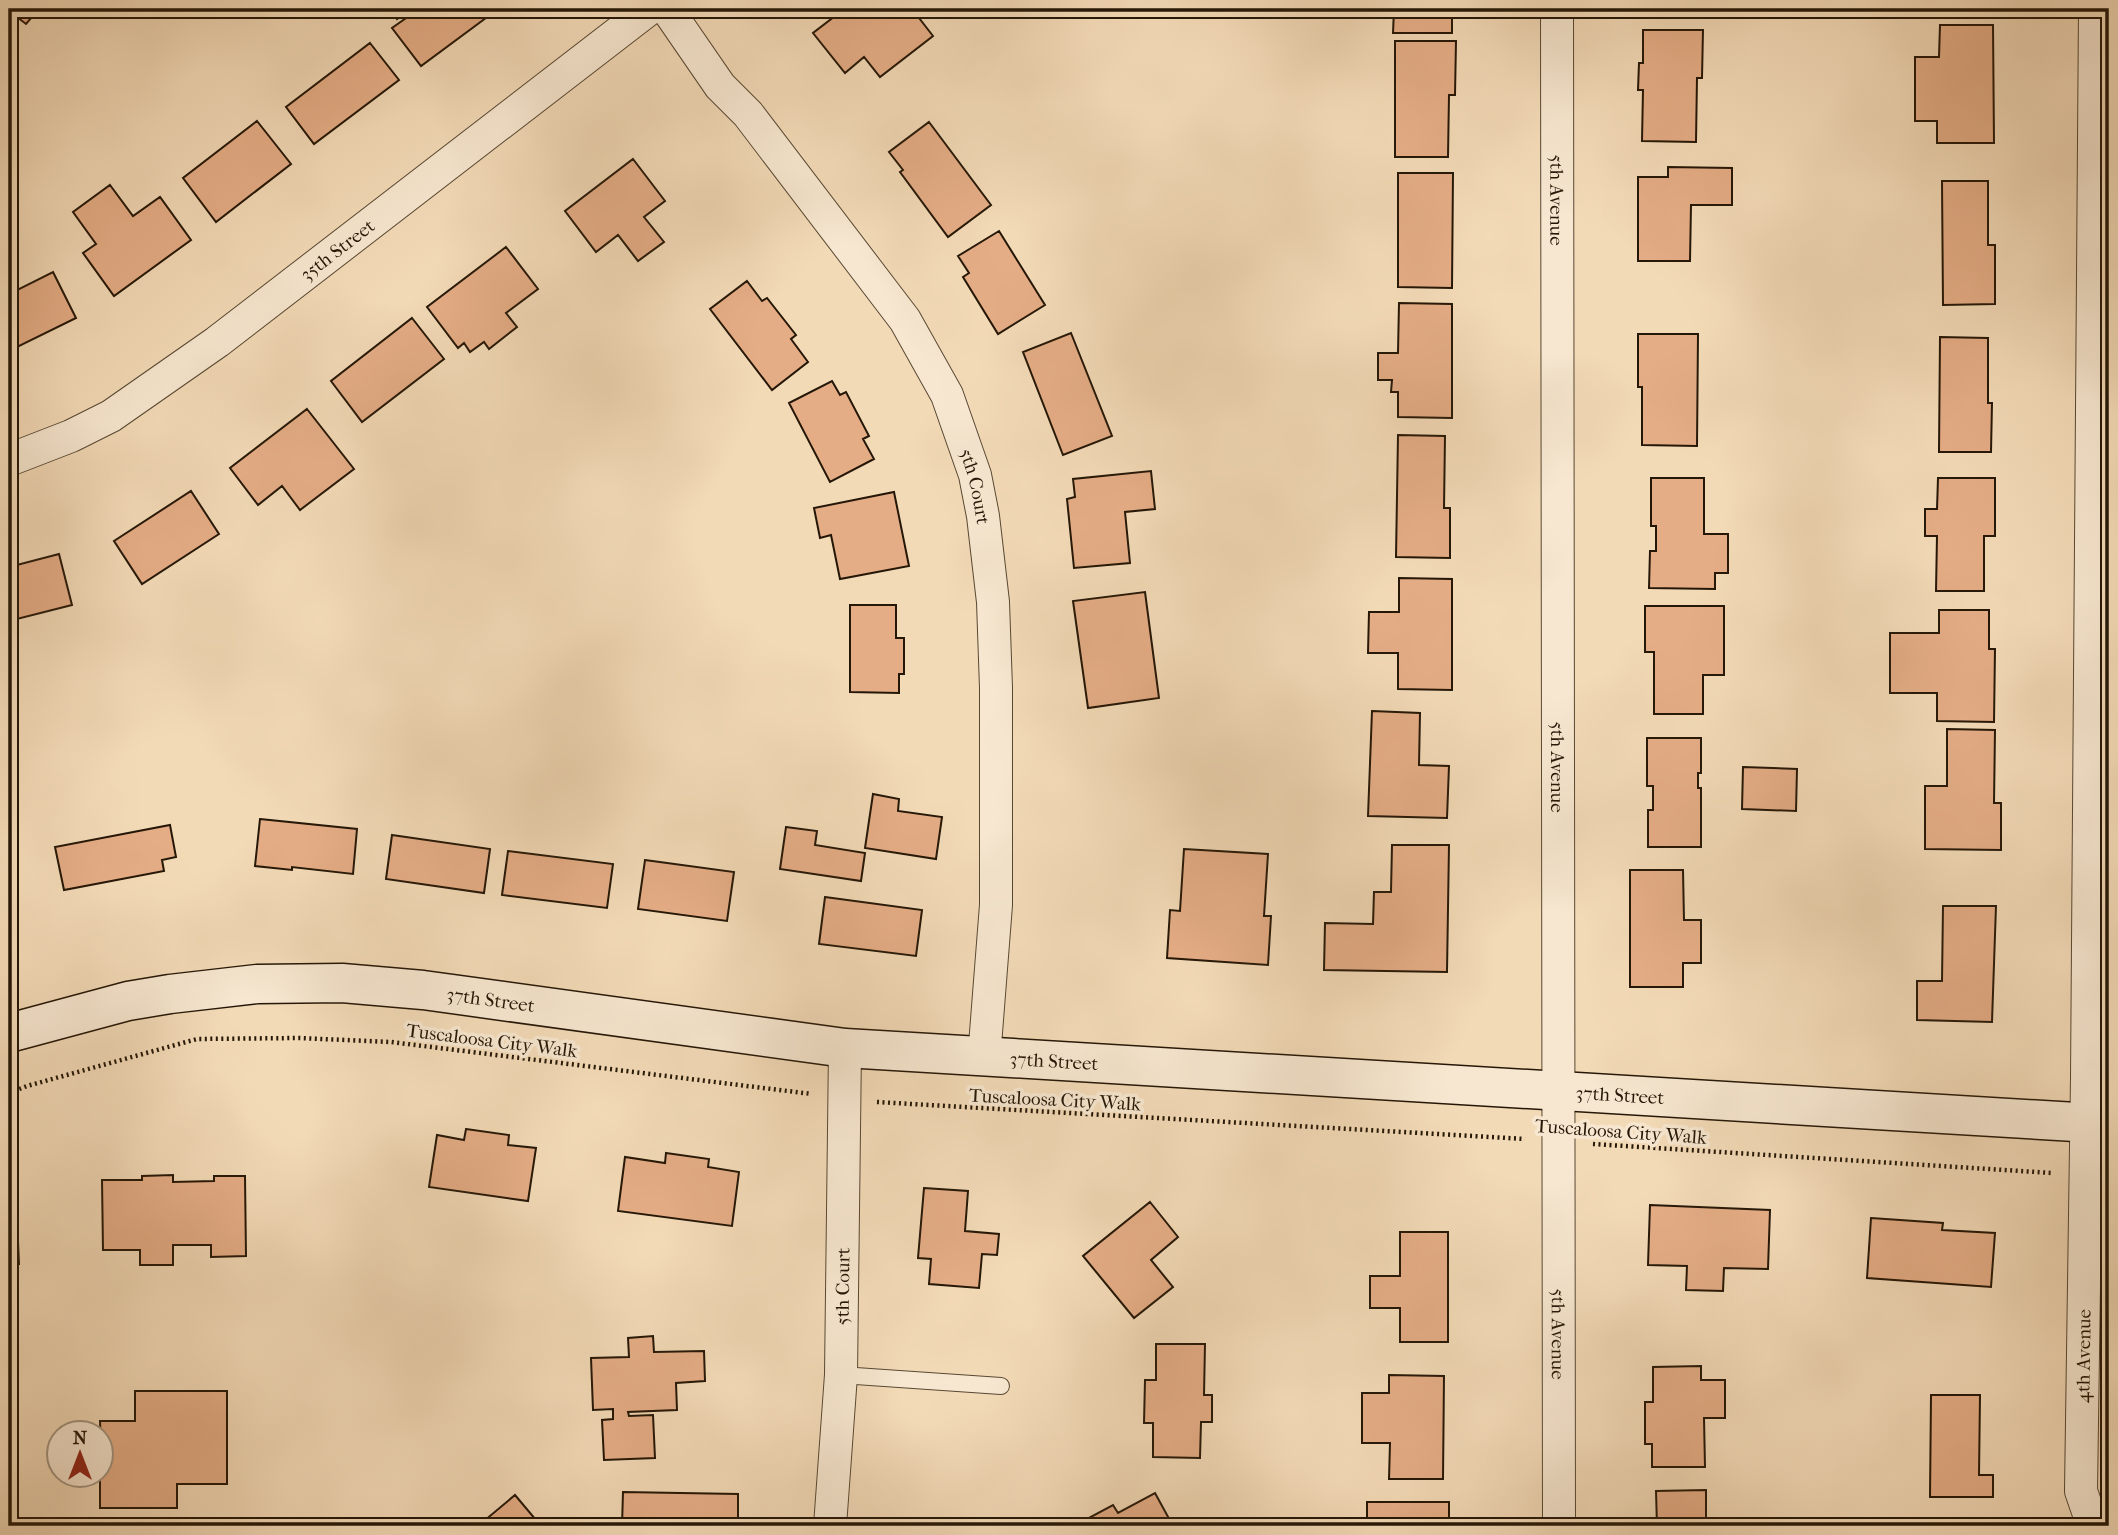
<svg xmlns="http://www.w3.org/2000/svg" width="2118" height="1535" viewBox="0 0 2118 1535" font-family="'IM FELL French Canon',serif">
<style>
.building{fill:#e5ad86;stroke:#251707;stroke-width:2}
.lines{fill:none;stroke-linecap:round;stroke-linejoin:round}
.lane-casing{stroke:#584833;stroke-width:18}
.street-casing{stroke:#584833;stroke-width:34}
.secondary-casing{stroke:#251707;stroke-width:41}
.path{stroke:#251707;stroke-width:4.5;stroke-dasharray:2 3.5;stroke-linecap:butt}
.lane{stroke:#f7e7d0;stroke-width:16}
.street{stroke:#f7e7d0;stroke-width:32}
.secondary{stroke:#f7e7d0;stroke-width:38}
.labels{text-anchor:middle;stroke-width:7;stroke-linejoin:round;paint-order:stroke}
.street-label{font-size:19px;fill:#251707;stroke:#f7e7d0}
</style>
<rect width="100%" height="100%" fill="#f3dab7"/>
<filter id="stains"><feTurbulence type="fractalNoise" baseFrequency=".00286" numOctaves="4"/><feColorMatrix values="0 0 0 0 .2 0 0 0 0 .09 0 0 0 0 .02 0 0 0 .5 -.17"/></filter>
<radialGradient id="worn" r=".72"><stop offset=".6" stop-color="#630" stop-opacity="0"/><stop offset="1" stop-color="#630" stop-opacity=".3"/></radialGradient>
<!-- building -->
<path class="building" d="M9,9h30l-13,15 -13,-10 -4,6z
M390,9h21l-14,10z
M419,9h79l-77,57 -29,-38z
M829,9h83l21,27 -53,41 -16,-20 -19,16 -32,-40 22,-17z
M1394,9h58v24h-59z
M1638,9h55v2h-55z
M1940,25h53l1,118h-57v-22h-22v-64h24z
M1643,30h60l-1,48h-5l-1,64 -54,-1 1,-51h-5l1,-27h4z
M1395,41h61l-1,54h-6l-1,62h-53z
M370,43l29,37 -85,64 -28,-37z
M257,121l34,43 -75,58 -33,-44z
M929,122l62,83 -43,32 -48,-65 3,-2 -14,-18z
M633,159l32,42 -21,16 20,25 -26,19 -20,-26 -22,17 -31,-41z
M1668,167l64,1v37h-41l-1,56h-52v-84h30z
M1398,173h55l-1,115 -54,-1z
M1942,181h46v64h7v59l-52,1z
M110,185l23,31 27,-19 31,43 -77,56 -31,-43 13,-9 -23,-32z
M999,231l46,74 -47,29 -35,-57 6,-4 -11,-17z
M506,247l32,42 -32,24 11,14 -28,22 -5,-7 -14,10 -6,-9 -6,5 -31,-41z
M53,272l23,46 -67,33v-57z
M747,281l15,20 5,-3 29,37 -5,4 17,23 -36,28 -62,-81z
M1399,303l53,1v114l-54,-1v-25h-7l1,-12h-14v-27h20z
M412,318l32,41 -82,63 -31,-41z
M1071,333l41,103 -49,19 -40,-103z
M1638,334h60l-1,112 -55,-1v-58h-4z
M1940,337l48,1v65h4l-1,49h-52z
M832,381l8,14 6,-3 23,44 -6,3 11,20 -44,23 -41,-79z
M307,409l47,60 -54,41 -18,-24 -24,19 -28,-37z
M1398,435l47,1 -1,72h6v50l-54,-1z
M1151,471l4,38 -30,3 5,51 -56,5 -7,-69 8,-2 -2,-18z
M1651,478h53v56h24v39h-13v16l-66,-1 1,-37h6v-25h-5z
M1938,478h57v58h-11v55h-48l1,-55h-12v-27h12z
M191,491l28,43 -77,50 -28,-43z
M894,492l15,74 -69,13 -9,-44 -11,3 -6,-30z
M59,554l13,51 -63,16v-54z
M1399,578l53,1v111l-54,-1v-36h-30l1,-41h30z
M1145,592l14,106 -71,10 -15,-107z
M850,605h46v33h8v36h-5v19l-49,-1z
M1645,606h79v69h-21v39h-49v-62h-9z
M1939,610h50v39h6l-1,73 -57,-1v-28h-47v-60h49z
M1372,711l48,2 -1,52 30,1 -2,52 -79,-2z
M1947,729l48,1 -1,73h7v47l-76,-1v-63h22z
M1647,738h54v35h-3v15h3v59h-53v-37h5v-24h-6z
M1743,767l54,2 -1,42 -54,-2z
M873,794l26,5 -1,12 44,6 -6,42 -71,-11z
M260,819l97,10 -4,45 -61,-7v3l-37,-4z
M170,825l6,32 -14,3 2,11 -100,19 -9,-43z
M786,827l31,4 -2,14 50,8 -4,28 -81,-12z
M392,835l98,14 -6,44 -98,-14z
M1392,845h57l-2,127 -123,-2 1,-47 48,1 1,-32h17z
M1184,849l84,5 -4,62h7l-3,49 -101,-7 3,-48 10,1z
M508,851l105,13 -6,44 -105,-13z
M645,860l89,12 -7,49 -89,-12z
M1630,870h53l1,50h17v43h-18v24h-53z
M825,897l97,13 -6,46 -97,-12z
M1943,906h53l-4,116 -75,-2v-39h25z
M466,1129l43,6 -1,10 28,3 -8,53 -99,-14 8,-52 27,5z
M666,1153l43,6 -1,8 31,5 -7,54 -114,-15 7,-54 40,6z
M173,1175v7l41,-1v-5h31l1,80 -35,1v-12h-38v20h-33v-15h-37l-1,-70h40v-4z
M924,1188l44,3 -3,40 34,3 -2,21 -15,-1 -3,34 -50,-4 2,-25 -13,-1z
M1150,1202l28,35 -27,23 22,27 -39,31 -51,-62z
M1650,1205l120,5 -2,59 -44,-1 -1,23 -37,-1 1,-24 -39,-1z
M1871,1218l72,5 -1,7 53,3 -4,54 -124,-9z
M9,1219h8l2,45h-10z
M1400,1232h48v110h-48v-34h-30v-32h30z
M653,1336l1,16 50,-1 1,30 -29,2 1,27 -49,2 1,4 24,-1 2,43 -51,2 -2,-40 11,-1v-10l-20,1 -2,-52 38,-1 -1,-19z
M1156,1344h49l-1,51h8v27h-11l-1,36 -47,-1v-34h-9l1,-43h11z
M1701,1366v14h24v38h-21l1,49h-53v-23h-7v-42h8v-35z
M1389,1375l55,1 -1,103h-54l1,-36h-28v-50h27z
M135,1391h92v93h-50v24h-77v-32h2l-2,-55h35z
M1931,1395h49l-1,80h14v22h-63z
M1706,1490v36h-49l-1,-35z
M623,1492l115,2v32h-116z
M1155,1493l18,33h-99l39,-21 5,8z
M515,1495l26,31h-63z
M1367,1502h82v24h-82z"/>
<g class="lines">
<!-- lane casing -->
<g class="lane-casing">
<path id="lane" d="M841,1375l160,11"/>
</g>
<!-- street casing -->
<g class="street-casing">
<g id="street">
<path id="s1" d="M667,9l53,77 28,28 157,206 42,75 28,80 8,41 10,86 3,86v217l-12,153"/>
<path id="s2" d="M1557,9l2,1517"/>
<path id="s3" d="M9,460l62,-24 40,-20 106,-74 432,-333"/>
<path id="s4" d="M830,1526l11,-151 4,-327"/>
<path id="s5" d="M2093,1526l-12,-35 6,-413 8,-1069"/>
</g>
</g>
<!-- secondary casing -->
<g class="secondary-casing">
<g id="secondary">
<path id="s6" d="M9,1033l119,-32 42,-7 87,-10 85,-1 81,7 422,58 1264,76"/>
</g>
</g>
<!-- path -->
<path class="path" d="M9,1093l18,-7 170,-47 103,-1 91,4 421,52
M877,1102l648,37
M1593,1144l459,29"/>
<!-- lane -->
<use href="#lane" class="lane"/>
<!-- street -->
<use href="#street" class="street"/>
<!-- secondary -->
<use href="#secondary" class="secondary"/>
</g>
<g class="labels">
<!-- street labels -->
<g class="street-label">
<text dy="7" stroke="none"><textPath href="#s2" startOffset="191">5th Avenue</textPath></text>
<text dy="7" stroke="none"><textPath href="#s3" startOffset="392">35th Street</textPath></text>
<text dy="7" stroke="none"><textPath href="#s1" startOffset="574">5th Court</textPath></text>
<text dy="7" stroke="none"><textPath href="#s2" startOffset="758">5th Avenue</textPath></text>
<text dy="7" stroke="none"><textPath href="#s6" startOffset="488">37th Street</textPath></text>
<text transform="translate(492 1040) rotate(7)" y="7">Tuscaloosa City Walk</text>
<text dy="7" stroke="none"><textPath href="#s6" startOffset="1055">37th Street</textPath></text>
<text dy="7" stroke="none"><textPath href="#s6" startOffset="1622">37th Street</textPath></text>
<text transform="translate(1055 1099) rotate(3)" y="7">Tuscaloosa City Walk</text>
<text transform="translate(1621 1131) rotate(4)" y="7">Tuscaloosa City Walk</text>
<text dy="7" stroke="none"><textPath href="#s4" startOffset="240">5th Court</textPath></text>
<text dy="7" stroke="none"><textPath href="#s2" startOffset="1325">5th Avenue</textPath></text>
<text dy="7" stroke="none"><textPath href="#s5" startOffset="172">4th Avenue</textPath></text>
</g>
</g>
<!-- margin -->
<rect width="2118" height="1535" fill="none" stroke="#f3dab7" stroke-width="35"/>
<rect x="10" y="10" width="2097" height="1514" fill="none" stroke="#251707" stroke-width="3.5"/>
<rect x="18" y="18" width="2083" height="1500" fill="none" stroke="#251707" stroke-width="2"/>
<!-- north arrow -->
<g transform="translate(80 1454)"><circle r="33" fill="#f7e7d0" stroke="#a39480" stroke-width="2"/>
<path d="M0-5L12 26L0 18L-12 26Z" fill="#8f2418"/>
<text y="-10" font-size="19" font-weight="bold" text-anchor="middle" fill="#251707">N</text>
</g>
<rect width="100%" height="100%" filter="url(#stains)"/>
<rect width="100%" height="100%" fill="url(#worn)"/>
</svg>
